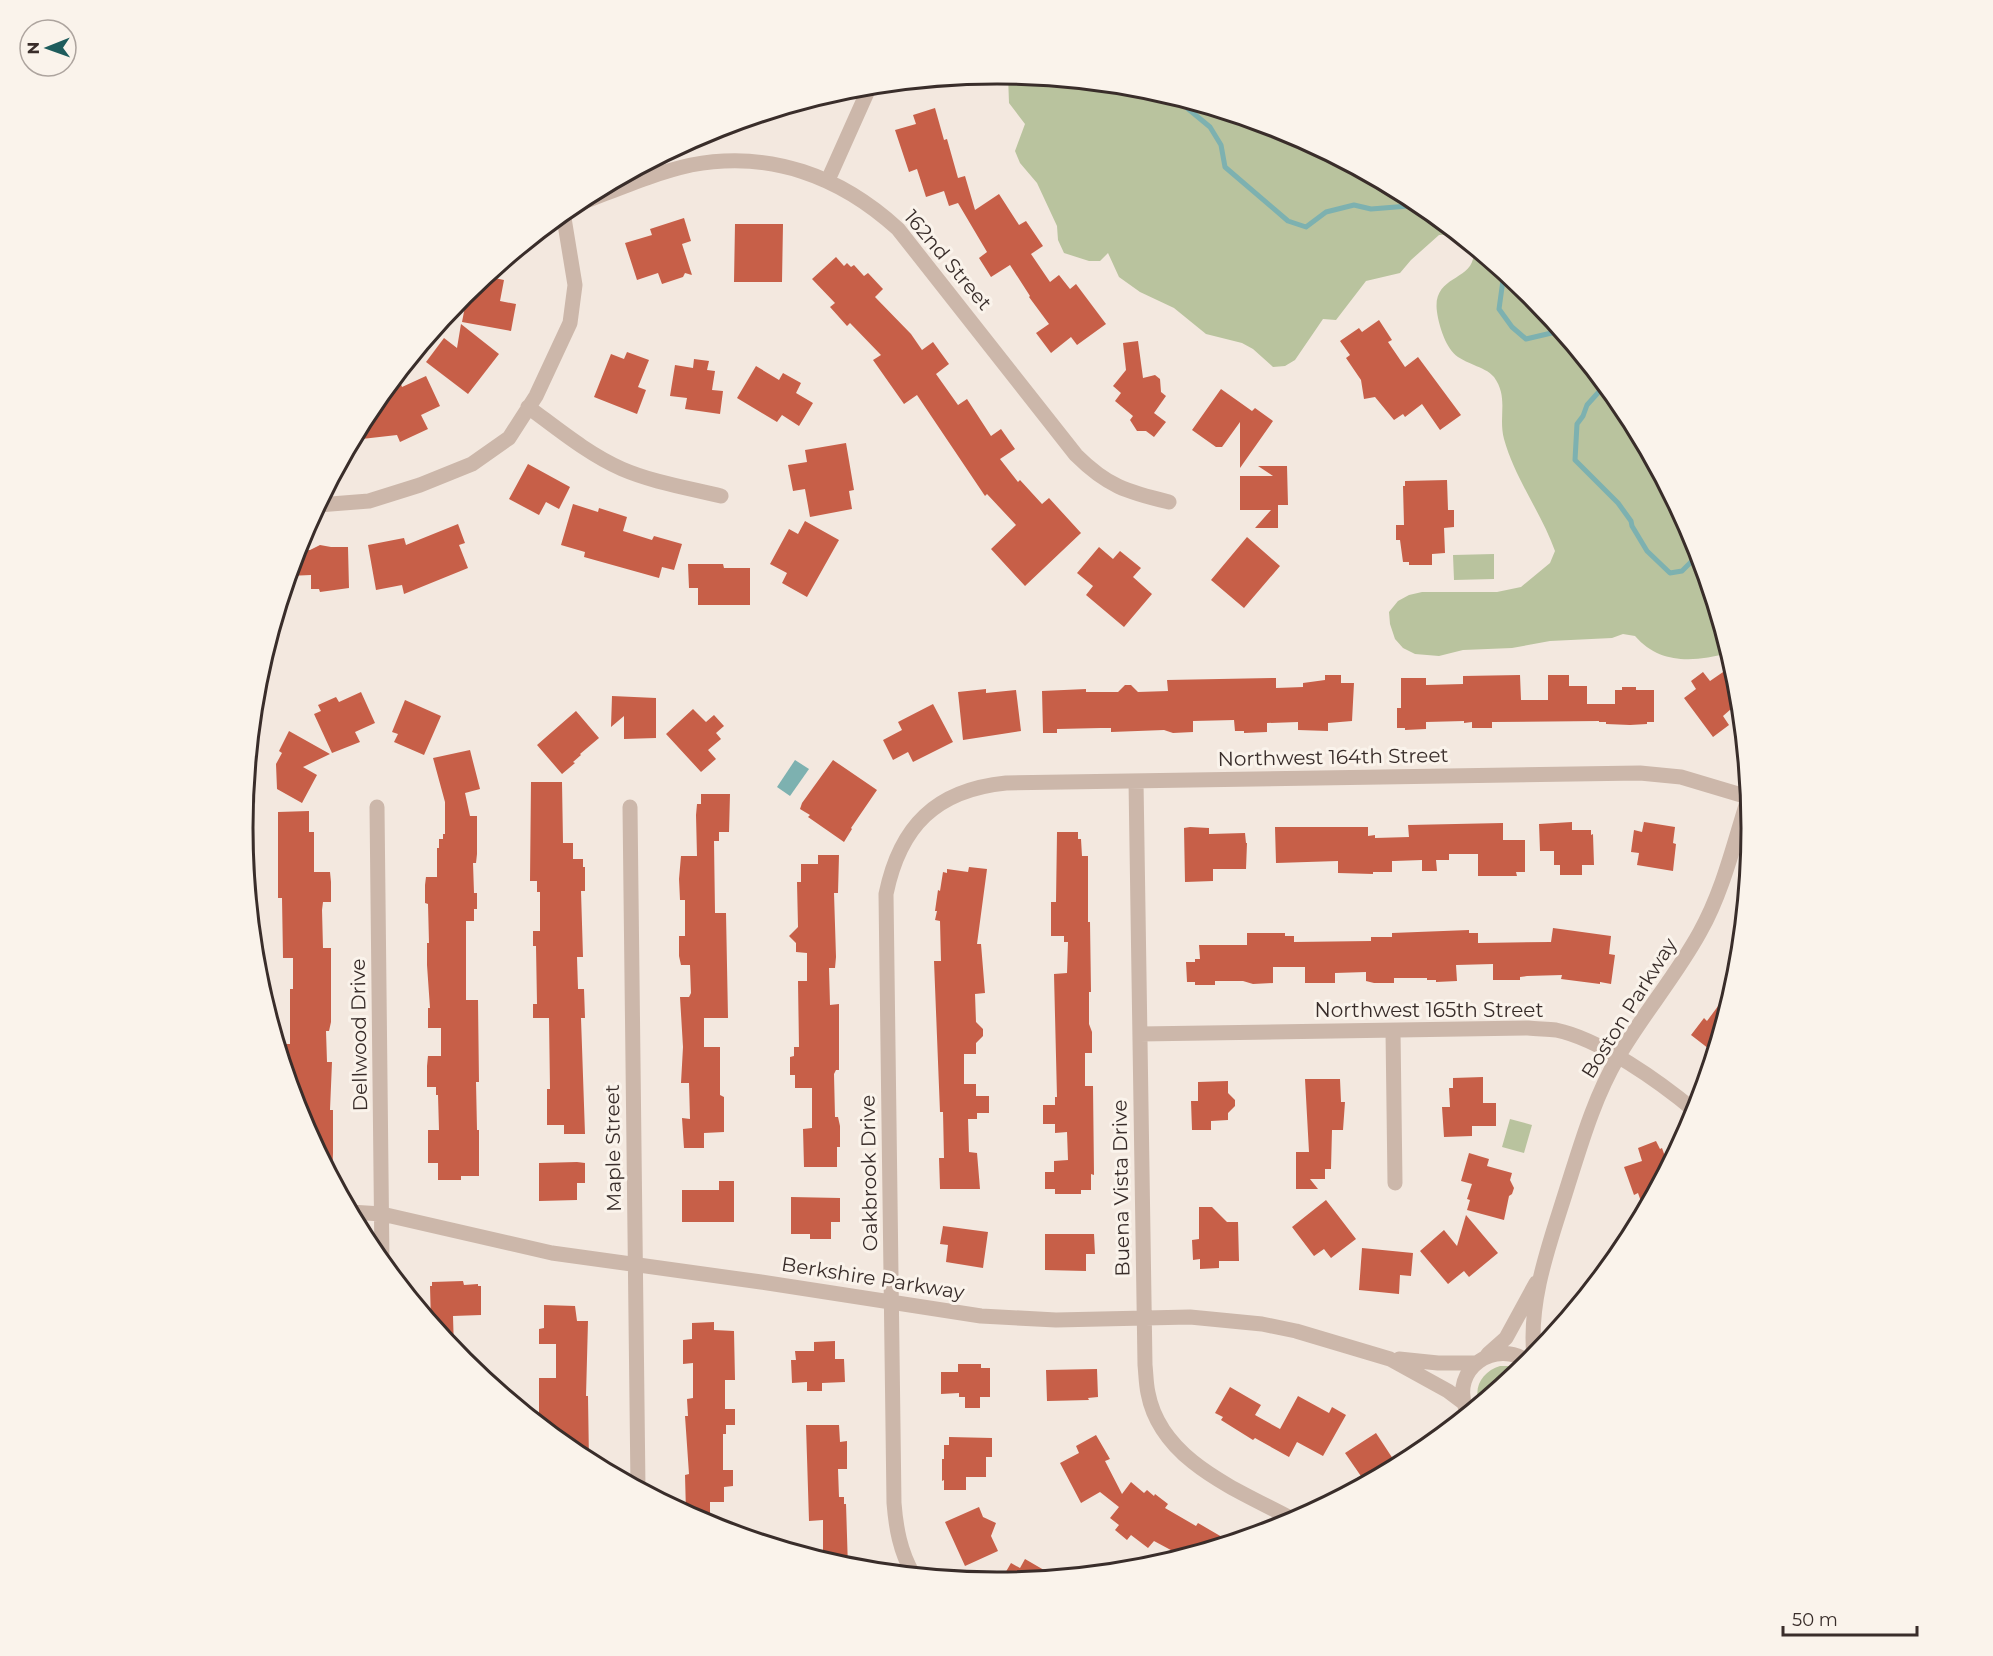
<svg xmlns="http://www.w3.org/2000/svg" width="1993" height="1656" viewBox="0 0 1993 1656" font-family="Montserrat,sans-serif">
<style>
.green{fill:#b9c39e}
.water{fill:#7db1b0}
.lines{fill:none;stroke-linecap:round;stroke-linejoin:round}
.stream{stroke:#7db1b0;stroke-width:5}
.building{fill:#c75f48}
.minor{stroke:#ccb7aa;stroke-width:15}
.labels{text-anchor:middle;stroke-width:6;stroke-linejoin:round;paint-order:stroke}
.street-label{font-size:20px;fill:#392d2a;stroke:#faf3eb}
.rim{fill:none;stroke:#392d2a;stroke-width:3}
</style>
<rect width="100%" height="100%" fill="#f3e8df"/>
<!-- green -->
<path class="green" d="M1008,75l136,13 142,43 130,70 40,33 -17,1 -28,25 -11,13 -34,8 -30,39 -13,-1 -28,41 -10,6 -12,1 -20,-18 -11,-6 -36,-9 -32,-26 -34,-16 -21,-15 -11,-24 -8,8h-11l-25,-8 -6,-13 -1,-14 -20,-43 -17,-20 -5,-12 10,-27 -16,-21z
M1471,246l59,49 94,114 70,131 34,113c-33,9 -68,12 -93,-17l-12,-2 -11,4 -62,3 -38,7 -49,2 -24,6 -24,-2 -12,-6 -8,-9 -5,-15 -1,-12 9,-11 11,-6 13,-3h75l24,-5 29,-24 5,-12c-14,-39 -40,-72 -51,-112 -6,-23 5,-41 -10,-62 -5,-6 -13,-9 -20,-12 -5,-2 -11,-5 -16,-8 -12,-8 -19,-31 -21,-45 -5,-35 31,-31 36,-53 1,-3 -1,-9 -2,-13z
M1494,554v25l-40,1 -1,-25z
M1510,1119l22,6 -8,28 -22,-6z
M1500,1366h9l10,5 -40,32c-6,-18 5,-32 21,-37z"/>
<!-- water -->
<path class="water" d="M795,760l14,9 -19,27 -13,-9z"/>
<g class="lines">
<!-- stream -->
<path class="stream" d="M1109,85l11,7 33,3 28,8 29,24 11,18 4,22 63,54 18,6 20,-15 28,-7 17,4 50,-4
M1504,273l-5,36 13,18 14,12 34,-8
M1605,385l-18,20 -4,11 -6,8 -2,36 43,43 13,18 1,5 15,25 23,22 12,-2 16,-16"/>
</g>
<!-- building -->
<path class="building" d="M935,108l9,32 3,-1 11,39 7,-2 10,34 24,-16 20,31 7,-4 17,25 -12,8 19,28 9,-7 11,14 6,-5 30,40 -29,21 -6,-8 -20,16 -15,-20 13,-9 -20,-27 1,-1 -20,-31 -19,12 -12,-19 8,-6 -29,-49 -9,3 -5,-15 -18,6 -9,-28 -8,3 -14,-42 21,-6 -3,-9z
M684,218l7,23 -9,3 10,31 -7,-2 -2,4 -21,7 -4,-11 -21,7 -12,-37 27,-8 -2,-6z
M735,224h48l-1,58h-48z
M836,257l8,9 3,-3 4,4 3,-2 10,11 4,-3 15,16 -8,8 36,37 11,16 11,-8 16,22 -13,10 22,31 9,-6 24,37 10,-7 14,20 -15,10 18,23 2,-2 22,24 7,-6 32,35 -56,53 -34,-37 25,-24 -29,-31 -2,2 -68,-101 -13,9 -31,-44 8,-5 -31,-32 -3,3 -17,-19 5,-4 -23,-24z
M485,276l19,4 -4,21 16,3 -5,27 -49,-9 6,-31z
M1379,320l13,20 -4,2 17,25 13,-10 43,58 -21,15 -18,-26 -17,13 -2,-3 -9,6 -19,-23 -11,2 -3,-19 -15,-22 4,-3 -10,-14 19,-13 3,4z
M461,324l38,30 -31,40 -42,-32 18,-24 13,10z
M1138,341l5,37 12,-3 5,4 1,13 5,4 -12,17 12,9 -12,15 -8,-6h-9l-7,-11 3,-4 -18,-15 6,-8 -8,-7 13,-16 -3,-27z
M627,352l22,8 -11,27 8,3 -9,24 -43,-17 17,-43 13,5z
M694,359l15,2 -2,9 8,1 -3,19 11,1 -3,23 -35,-5 2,-11 -17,-2 5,-31 18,3z
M756,366l23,14 4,-7 18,10 -5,10 17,10 -14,23 -17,-11 -5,7 -40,-24z
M426,376l14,30 -19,9 7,14 -28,13 -3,-7 -44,5 16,-31 21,-25 9,-5 3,8z
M1221,389l31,22 3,-3 18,13 -33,47v-46l-18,25h-6l-24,-17z
M846,443l8,47 -5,1 3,18 -42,8 -5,-28 -12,2 -5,-26 19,-3 -2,-12z
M528,464l42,23 -11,22 -13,-7 -7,13 -30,-16z
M1258,466h29l1,39h-10v23h-23l16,-18h-31v-34h33z
M1447,480l1,30h6v17l-10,1 1,25 -13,1v11h-23v-3h-6l-3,-22h-4v-15h8l-1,-39h2v-5z
M573,504l25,8 1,-4 28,9 -4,14 29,9 2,-4 28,8 -8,26 -12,-3 -3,11 -75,-21 1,-5 -24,-7z
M805,521l34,19 -32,57 -25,-14 5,-10 -17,-9 19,-35 9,5z
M458,524l7,19 -6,2 9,23 -64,26 -2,-9 -26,5 -8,-45 36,-7 2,7z
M1247,537l33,29 -36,42 -33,-28z
M320,545l11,2h17l1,41 -29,4 -1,-3h-8v-14l-23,1 8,-25 14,-1z
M1099,547l14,12 7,-8 21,17 -8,9 19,17 -28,33 -38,-32 7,-9 -16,-13z
M688,564h35l1,4h26v37h-52v-17h-9z
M1726,670l11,15 2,17 -16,14 6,9 -16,12 -29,-39 12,-9 -5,-8 12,-9 7,9z
M1325,675h16v8h13l-2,38 -24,2v8l-30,-1v-8l-31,1v9l-23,1v-2h-9l-1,-11 -41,1v11l-20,1 -9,-3 -53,2v-4h-10l-44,1v4h-14l-1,-42 44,-2v3h32l7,-7h6l7,7 30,-1 -1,-11 109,-2v10l27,-1v-4l22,-3z
M1520,675l1,25h27v-25h21v11h18v18h28v-14h7v-3h14v3h18v32h-7v2l-17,1 -24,-1v-2h-7v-1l-107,1v6h-20v-6l-8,1v-2l-38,1v7l-21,1v-2h-8v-20h4v-30h25v7l37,-1v-8z
M986,689v4l30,-3 5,41 -58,9 -5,-48z
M361,692l14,31 -20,9 5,10 -28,11 -18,-39 7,-3 -3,-6 18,-8 3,5z
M612,696l44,2v40l-32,1v-23l-13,11z
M405,700l36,16 -17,39 -30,-13 4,-8 -6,-2z
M933,704l20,38 -40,20 -5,-10 -15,8 -10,-20 19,-10 -4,-8z
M693,709l13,13 8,-7 10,11 -8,7 5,6 -13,11 8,9 -15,13 -35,-38z
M576,711l23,27 -19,16 1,1 -8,7 2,1 -13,11 -25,-29z
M289,731l41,23 -27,13 14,8 -15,28 -25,-14 -1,-25 6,-11 -3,-2z
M470,750l10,39 -15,4 5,23h7v38l-1,9h-3l1,30h3v16h-3v12h-8v79h12l1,82h-3l1,48h2v46h-18v4h-23v-17h-10v-33h11l-1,-35h-2v-8h-9v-21l1,-10h13v-28h-13v-20h2l-3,-43v-22h2l-1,-39 -3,-1v-18l1,-8h11v-29h2v-9h4v-5h2v-32l-12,-44z
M833,760l44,30 -26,38 1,1 -8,13 -36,-25 2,-2 -10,-6 2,-6z
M531,782h31l1,61h10v16h10v8h2v24h-4l2,66h-6l1,32h6l1,29h-4l4,116h-21v-9h-17v-36h3l-1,-71h-16v-14h4l-1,-58h-3v-15h7v-39h-3v-11h-7z
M701,794h29l-1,38h-10v9h-5l1,72h11l2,105h-24v29h16v48l4,2v35l-20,1v15h-20l-2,-30 8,1 -1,-36h-8l2,-36 -3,-50h9l2,-4 -1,-28h-9l-2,-9v-20h6v-36h-5l-1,-21 2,-23h16l-1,-41 1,-11h4z
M309,811v21h5v40h16l1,10v20h-8l-1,8 1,38h8v74l-2,9h-3l1,31h5l-2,48h3v43l-1,24 -33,-61 -18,-59 4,-1v-12h5v-55h3v-31h-10l-1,-60h-4v-86z
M1572,822v8h19v5l2,-1 1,31h-12v10h-22v-10h-6v-14h-14l-1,-27z
M1644,822l31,5 -2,16 3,1 -3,27 -36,-6 2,-12 -8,-1 3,-22 8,2z
M1503,823v17h22v32h-9l1,4h-39v-22h-29v6h-13l1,11h-15v-11l-28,1h-2v11h-19v2l-35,-1v-12l-62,2 -1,-36h93v9l7,-1v3l34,-1 -1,-12z
M1190,827l19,1v6l36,-1 1,10h1l-1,26h-33v12l-28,1 -1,-54z
M1057,832h21v7h3l1,17h6v66h2l1,70h-2v32l3,8v21h-7v33h8l1,89 -3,-1v16h-10v4h-26v-5h-10v-17h9v-11l14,-1 -1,-28 -12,1v-9h-12v-19h12v-8h2l-3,-123 13,-1 1,-31h-4v-6h-13v-34h5z
M818,855h21l-1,38h-4l2,64 -1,11h-6l1,37 9,-1v66h-3l-2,4 1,43h3l2,9v21h-3v20h-33l-1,-38 9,-1v-40h-17v-13h-5v-18l4,-1v-9h5l-1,-66h9v-28l-11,-1v-9l-7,-7 9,-9 -1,-45h4v-18h17z
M969,867l18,2 -10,75h4l4,49 -10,1 1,28 7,7v7l-7,7v11h-12v30h12v12h13v17h-12v6h-9l1,33 8,1 3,36h-40l-1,-31h5l-1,-46h-3l-6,-151h7l-1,-40 -5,-1 2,-9h-2l3,-21 2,1 3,-19 4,1v-4l21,3z
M1553,928l58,8 -2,18 6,1 -4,29 -11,-2v2l-39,-5 1,-4 -35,1 -7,1v3h-27v-16l-37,1 1,16 -21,1v-2h-9v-2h-33v5h-20l-8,-2v-9l-31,1v10h-30v-16h-32v16l-20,1 -10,-3h-28v4h-20v-3h-8l-1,-20h9v-3h5l-1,-14h48v-12h38v3h9v6l77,-1v-4h21v-4l77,-3v3h9v10l73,-1z
M1730,990l2,1 -19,61 -22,-17 13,-17 3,3z
M1483,1077v26h13v23h-24v10l-28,1 -2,-30h8l-1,-19h4v-10z
M1305,1079h35l1,23h4l-2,28h-11l-1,39h-6v10h-15l8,10h-22v-37h13z
M1228,1081v12l7,7v6l-7,7v7l-17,1v9h-19l-1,-29h7v-19z
M1656,1141l4,8 2,-1 6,17 -24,45 -6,-17 -4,2 -10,-28 18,-6 -4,-13z
M1469,1153l20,6 -2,7 25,7 -2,7 4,8 -2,6 -3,2 -5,24 -37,-10 3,-10 -3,-1 5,-15 -11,-3z
M577,1162l8,1v20h-8v17l-38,1v-38z
M719,1181h15v41h-52v-32h37z
M791,1197l49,1v24h-9v17h-21v-5h-19z
M1326,1200l30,39 -25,19 -7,-9 -10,7 -22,-29z
M1199,1207h13l15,15h11l1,39h-20v7l-19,1v-10l-7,1 -1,-20 7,-1z
M1466,1215l32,38 -29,24 -5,-6 -16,13 -28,-33 24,-21 13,16z
M943,1226l45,6 -5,36 -37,-6 2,-17 -8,-1z
M1045,1234h49l1,20h-9v17l-41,-1z
M1362,1248l51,5 -2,23 -11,-1 -1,19 -40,-4z
M463,1281l1,4 14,-1v2h3v29l-28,1 1,34 -23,-28 -1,-36h2v-4z
M544,1305l31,1 2,15h11l-2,75h2l1,66 -12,-7 -38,-31v-46h17v-34h-17v-15l5,-1z
M714,1322v8l20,1 1,49h-10v29h10v16h-9v9h-3v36h10v16l-9,1v15h-14v24l-24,-13 -1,-38 4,-1 -4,-58h3l-1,-17 6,-1v-35l-10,1v-24l9,-1v-16z
M835,1341v18h9l1,23 -23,1v8h-15v-9l-15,1 -1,-23h5l-1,-9h19v-9z
M958,1364h23v4h9v29h-10v11h-15v-11h-6v-4l-18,1v-22h17z
M1097,1369l1,28 -10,1 1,2 -42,1 -1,-31z
M1230,1387l31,18 -6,10 25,14 18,-33 31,17 3,-6 14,8 -23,41 -26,-14 -8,15 -34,-19 -2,2 -32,-20 2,-3 -8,-4z
M806,1425h33l1,17 7,-1v28h-9l1,28h5v7h2l2,64 -42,-13 17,-5v-30l-14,1z
M1376,1433l21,32 -32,17 -20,-29z
M1096,1435l14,24 -5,2 17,33 9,-12 13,11 3,-3 7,6 1,-2 13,10 -3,4 31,18 2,-3 24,14 -5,9 -35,10 -28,-15 -6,7 -17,-13 -4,5 -12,-10 4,-5 -9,-7 9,-11 -19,-15 -19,11 -21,-40 19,-10 -3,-7z
M949,1437l43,1v19h-6v20h-20v13h-22v-10l-2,1v-22h2v-14h5z
M979,1507l4,10 13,6 -5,13 7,15 -33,15 -20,-44z
M1025,1559l31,18 -56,5 11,-19 9,5z"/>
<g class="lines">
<!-- minor -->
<path class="minor" d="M828,180l42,-94
M570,207c39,-14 80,-33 121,-42 79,-15 149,11 207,64l178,226c31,31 51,37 93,47
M528,407c30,22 60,47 94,62 30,13 66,19 99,27
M318,505l51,-4 51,-16 52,-21 37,-26 27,-42 34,-73 5,-38 -12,-73
M1136,781l9,584c1,9 1,19 3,28 13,69 91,97 146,127
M377,807l5,456
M630,807l8,681
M1393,1031l2,152
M1140,1034l388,-6c9,1 19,1 28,2 44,9 104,52 139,81
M350,1212l32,2 170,39 209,29 220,34 75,4 134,-3 72,7 34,7 94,28 58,32 16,12
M1488,1354l18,-16 30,-55
M1534,1357c-6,-58 16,-114 33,-169 14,-44 27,-90 51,-131 25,-43 58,-81 82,-125 23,-41 34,-89 48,-133
M1399,1359l39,4h38
M1466,1409c-16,-40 29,-71 63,-47
M913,1574c-13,-23 -17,-46 -19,-71l-8,-609c14,-68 50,-104 120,-111l634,-10 41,4 67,20"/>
</g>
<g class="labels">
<!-- street labels -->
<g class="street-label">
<text transform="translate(948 260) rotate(50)" y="7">162nd Street</text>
<text transform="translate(1333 757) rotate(-1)" y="7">Northwest 164th Street</text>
<text transform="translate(1629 1008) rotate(-58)" y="7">Boston Parkway</text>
<text x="1429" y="1017">Northwest 165th Street</text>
<text transform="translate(359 1035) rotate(-91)" y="7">Dellwood Drive</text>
<text transform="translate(613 1148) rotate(-91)" y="7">Maple Street</text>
<text transform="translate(869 1173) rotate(-91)" y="7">Oakbrook Drive</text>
<text transform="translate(1121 1188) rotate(-91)" y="7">Buena Vista Drive</text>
<text transform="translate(873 1278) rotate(9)" y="7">Berkshire Parkway</text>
</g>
</g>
<!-- crop -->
<path d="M0 0H1993V1656H0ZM253 828a744 744 0 1 1 1488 0a744 744 0 1 1-1488 0Z" fill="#faf3eb" fill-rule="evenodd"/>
<path class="rim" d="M253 828a744 744 0 1 1 1488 0a744 744 0 1 1-1488 0Z"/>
<!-- north arrow -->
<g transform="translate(48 48) rotate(269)"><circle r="28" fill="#faf3eb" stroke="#ada49e" stroke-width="1.5"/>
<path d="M0-4.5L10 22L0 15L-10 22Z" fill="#1e5c5c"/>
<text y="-9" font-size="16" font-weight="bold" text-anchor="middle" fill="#392d2a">N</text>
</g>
<!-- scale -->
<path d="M1783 1626v9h134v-9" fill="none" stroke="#392d2a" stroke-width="3"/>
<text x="1792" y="1626" font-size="18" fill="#392d2a" stroke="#faf3eb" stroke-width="4.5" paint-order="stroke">50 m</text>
</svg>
